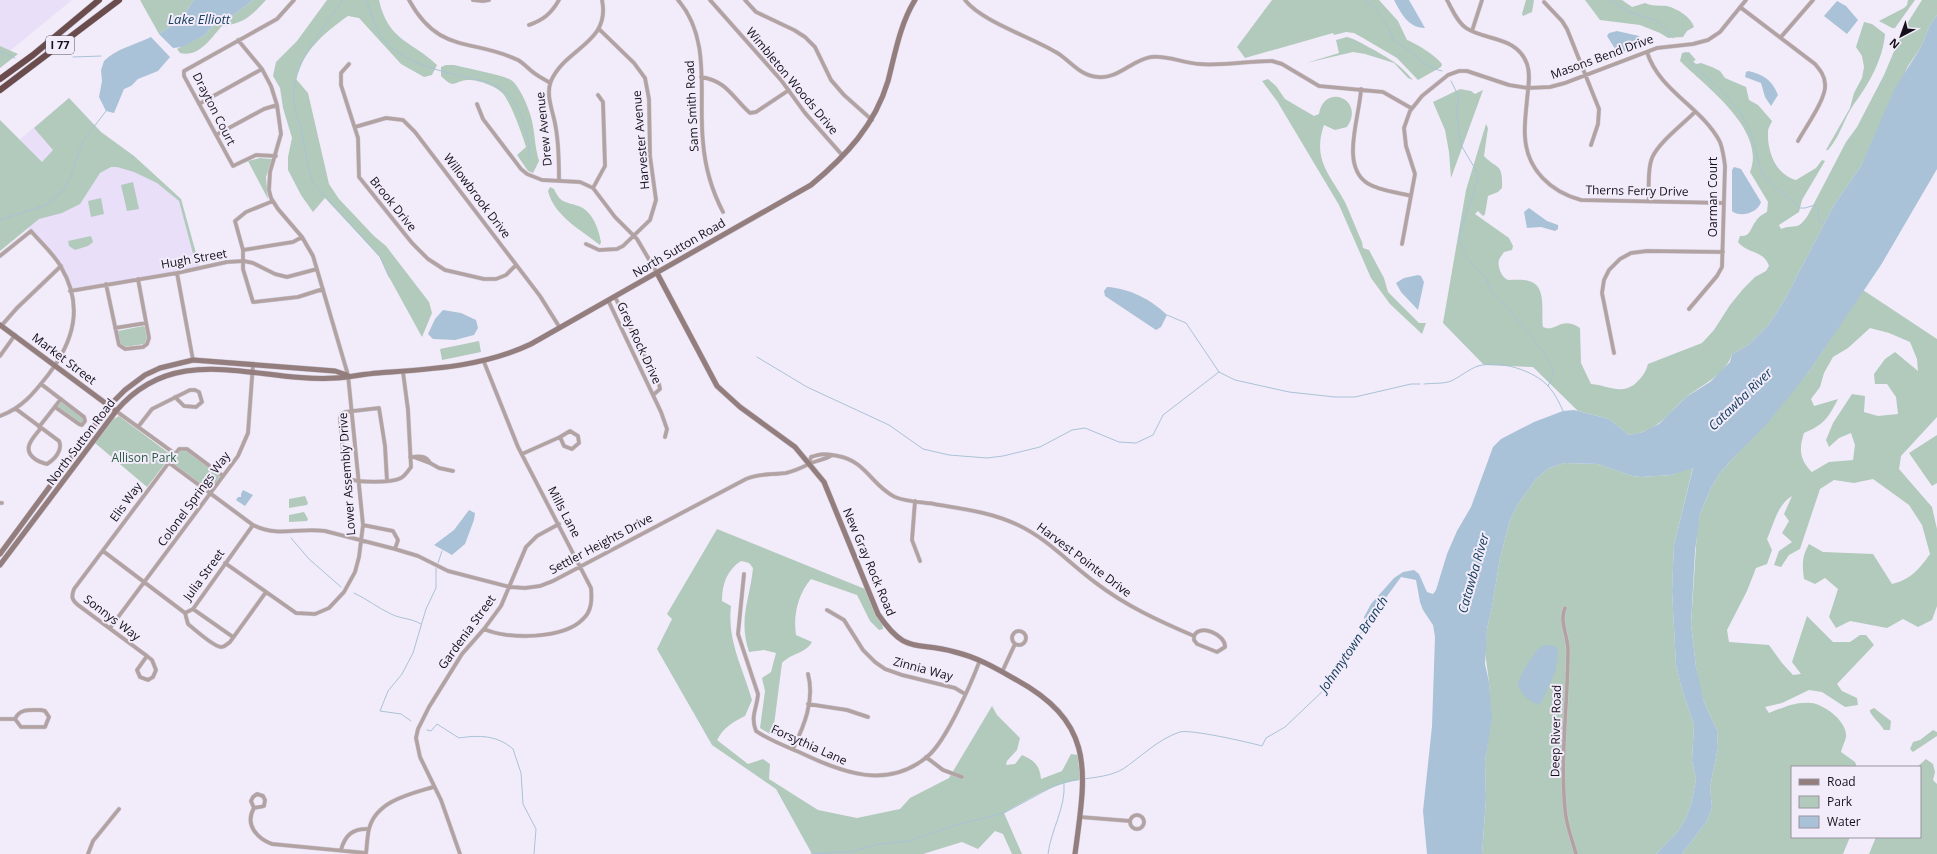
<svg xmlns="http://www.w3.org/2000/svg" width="1937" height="854" viewBox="0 0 1937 854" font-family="'Open Sans',sans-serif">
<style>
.built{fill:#eadff9}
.green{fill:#b1cabb;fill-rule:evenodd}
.water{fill:#a9c2d7}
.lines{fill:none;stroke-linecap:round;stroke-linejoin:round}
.stream{stroke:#a9c2d7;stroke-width:1}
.street-casing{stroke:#cec9d6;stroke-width:4.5}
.secondary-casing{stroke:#cec9d6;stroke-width:6}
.highway-casing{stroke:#cec9d6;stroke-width:7}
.street{stroke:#b2a2a2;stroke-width:3.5}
.secondary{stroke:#937d7d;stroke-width:5}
.highway{stroke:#6a4c4d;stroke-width:6}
.labels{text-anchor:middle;stroke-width:4;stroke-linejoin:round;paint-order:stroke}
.shield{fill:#f2ecfa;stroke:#57515d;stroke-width:1}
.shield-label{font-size:11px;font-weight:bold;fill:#140f1a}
.street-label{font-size:12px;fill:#140f1a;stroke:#f2ecfa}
.park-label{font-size:12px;fill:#285a3f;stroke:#f2ecfa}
.water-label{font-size:13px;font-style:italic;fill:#17405f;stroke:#f2ecfa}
</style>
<rect width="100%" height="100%" fill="#f2ecfa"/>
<!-- built -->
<path class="built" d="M0,0h72l-72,59z
M69,98l32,34 33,24 47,43 19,69 -130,23 -9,-25 -33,-38 -3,3 25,-60 -31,-31z"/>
<!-- green -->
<path class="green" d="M140,0h54l-14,20 -21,14z
M253,0h13c-15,16 -21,23 -44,26 -11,12 -23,32 -42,27l-3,-4 28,-14 12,-15 18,-6z
M327,0h52c9,41 33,41 58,65l-5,10 -8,2 -23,-13 -42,-46 -11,-2c-23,16 -46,36 -52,63l12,14 21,91 10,15 35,37 12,10 43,56 3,11 -10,24 -33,-60 -9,-20 -55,-59 -12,14 -12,-17 -13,-25v-13l4,-19 -9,-30 -3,-20 -7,-12 3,-14 21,-21z
M1272,0h107l19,21 9,19c10,4 28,15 35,24l-1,3 -23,13 -21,-22 -34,-20 -9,-5 -8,-1 -12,3 -1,-2 -88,25 -8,-11z
M1526,0h8l-2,12 -9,4 -1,-2z
M1585,0h37l10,7 13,-4c8,4 14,2 22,3 11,3 24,11 27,21l-7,4 -4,6 -15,1 -8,-5 -20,-8 -40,-5z
M1908,0h7l-20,28h-3l-13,-7 25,-13 3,-3z
M1922,0h15v15l-8,12 -8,20 -13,19 -47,100 -27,39 -50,96 -15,23 -22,22 -15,8c-6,21 -31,31 -47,44 -11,10 -21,24 -35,31 -6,3 -14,5 -21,6l-20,-16 -31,-8 -45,-44 -49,-2 -41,-42 23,-133 20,-66 2,4 -4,28c13,14 19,6 18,32l-4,4 -10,4 -3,18 -2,2 -5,-5 -3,3 34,24 4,8 -1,4 -8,2c-1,2 -4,5 -5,8 -2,6 3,19 10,20 9,0 22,-2 29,7 7,11 3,28 5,40 13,6 18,-12 37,1l1,35 10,21c17,1 30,12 45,-1 6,-6 10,-11 12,-19l54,-21 12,-13 16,-25 13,-16 12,-12 11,-6 3,-5c-5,-16 -22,-12 -31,-24l2,-6c11,1 10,-8 16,-15 2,-4 7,-7 11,-9l1,-10 -18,-30c17,-42 -45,-86 -70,-111l2,-8 7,-1 7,8 -3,1 3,3 5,-1 11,4 8,4 5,7 21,9 3,13 9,5 14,16c-1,3 -4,7 -4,11 -1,19 8,43 28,48l20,-12 6,-8 3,1 -23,39 -3,12 -20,13 2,4c16,-6 16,3 27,-14l38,-73 11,-15 27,-52 19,-45z
M1864,22l8,2 13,10c-2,25 -16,50 -31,70 -10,14 -14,33 -26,46h-2l24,-42 4,-15 8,-15 2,-11 -2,-11 -6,-9z
M1347,37c11,3 19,9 29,14 18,11 22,12 37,29l-5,-2 -14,-15 -29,-9 -12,-2 -47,11 33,-10 -3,-13z
M0,46l18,8 -18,14z
M446,65h8c11,3 50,10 57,15 9,6 19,31 21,41 3,14 3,27 7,40l-6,12 -5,-2 -11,-16 9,-8c-4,-13 -14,-41 -22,-52 -7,-9 -25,-15 -36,-15 -15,1 -13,10 -27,-4v-9z
M1268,79l8,7 9,13 29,17 5,-2c5,-32 47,-15 28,13l-12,3 -11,-5c-12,35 6,49 21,77 6,13 11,27 17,40l1,6 6,2 15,28 4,14 31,31h7l-4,11 -32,-30 -19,-26 -32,-73 -62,-104 -15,-20z
M1460,89l11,2 4,3 8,-4 -32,88 -2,-26 -4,-22 -12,-28z
M69,98l32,34 33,24 47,43 18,65 -3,1 -17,-64 -22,-18 -23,-11 -17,-5h-6l-11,6 -20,31 -18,9 -23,6 -39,32v-131l42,42 11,-12 -19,-22z
M260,158l12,1 -6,18 2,22 -20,-38z
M133,182l6,27 -12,2 -6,-26z
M550,187l4,2c7,16 13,12 27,18 12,6 18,23 20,35l-1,3c-19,-15 -46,-29 -52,-54z
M101,198l3,16 -13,3 -3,-16z
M91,236l2,6 -5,4 -13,4 -6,-4 -1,-5z
M1863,290l74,49v78l-36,39 -2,13 33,38 5,22v77l-5,14 -14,7 -15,-8 -16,9 -37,-7 -14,7 -7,-11 9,-28 -13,-11 -10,6 -11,-5c-2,-14 -2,-23 5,-35l14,8 50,2 19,30c20,-5 27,-15 38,-30l-8,-29 -13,-20 -36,-26 -19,4 -20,-3 -14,9 -20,60 -11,6 -8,12 -7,-2 5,-14 13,-9 -10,-9 7,-12 -5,-7 8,-18c-15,9 -18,28 -25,43l5,11 -5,14 -11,4 -9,23 -20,39 2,12 40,3 13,18 11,12 8,-1 -9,-12 15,-46 26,26h17l10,-7h6l8,10 -37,39 5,7 15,7 1,7 -13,2 -23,-15 -13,-2 -27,13 -17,4 4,6c12,-5 28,-12 42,-10 13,1 37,19 35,34 -1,5 -4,10 -5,15l14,10 2,5h-65v70h58l-7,17h-161l25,-33 5,-13 -2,-21 8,-39 -1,-18 -13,-28 -5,-17 -3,-18 -5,-43 6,-93 3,-17 11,-26 9,-15 88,-100zM1870,328l19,5 21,9 7,17 1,12 -23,-19 -10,7 -11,15 1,10h12l9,13 2,17 -20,2 -14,-4 1,-16 -13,-2 -19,29 -7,17 3,7 10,-9 12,-5 4,12 -2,15 -24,2 -17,10c-13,-12 -13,-24 -8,-39 21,-9 24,-15 34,-34l-24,7 -3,-7 9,-12 4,-14 9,-16 15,-9z
M143,326l2,1 2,12 -3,5 -20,3 -4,-4 -2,-12z
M479,341l2,11 -39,8 -2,-11z
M61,401l22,16 1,3 -3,4 -24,-17z
M119,416l51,38v3l-23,30 -52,-44 17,-23z
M1937,435v48l-5,3 -23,-33z
M185,449l34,25 1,4 -7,10 -4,1 -3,-1 -33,-25 -1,-4 7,-8z
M1565,463l33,1 34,12 9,1 30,-2 22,-8 -19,78 -2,45 4,75 5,21 13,39 -2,36 4,18 -5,26 -6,15 -7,11 -22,23h-174l4,-55 -1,-37 6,-44 -2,-36 -4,-30 2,-23 5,-22 8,-49 10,-38 8,-16 18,-25 13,-11z
M305,496l3,7 -1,2 -18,3v-9z
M304,512l4,7 -1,2 -18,1v-7z
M717,529l148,60c3,8 19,35 18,40l-4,1 -9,-9 -13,-26 -46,-16c-13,15 -18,36 -15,56l16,7c-7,12 -19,10 -30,21l-8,62 2,9h-6l-10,-6 5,-37 -3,-13 9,-6 5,-19 -12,-3 -15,2c-11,-34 1,-52 4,-84l-4,-5 -8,-2c-14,9 -19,23 -19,40l9,5c-4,35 12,62 21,94l-7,16c-12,6 -21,11 -28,24l31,24 15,-5 7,5 -1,15 49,31 39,8 43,-9 10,-11 39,-20 43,-72 5,9 23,23 -3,12 -10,11 -1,4 9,-1 7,-9c12,5 18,11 19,24l21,-8 9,-17 7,1 2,25c-28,4 -52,19 -76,33l18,41h-10l-9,-20 -8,-3 -17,18 -16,-7 -39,12h-111l-36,-65 -64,-44 -55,-96 15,-30 -5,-5z
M1874,708l17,13 -1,9h-6c-4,-7 -10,-11 -14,-18v-2z
M1933,730l4,2v4l-24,16 -3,-3 3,-7 7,-2z
M1926,759l7,5 2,8 -2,8 4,4v70h-68l7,-17h44v-70h-3z"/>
<!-- water -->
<path class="water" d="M194,0h59l-18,14 -18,6 -12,15 -23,12 -9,1 -14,-14 21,-14z
M1394,0h15l16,28c-17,0 -24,-15 -31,-28z
M1837,1l9,5 12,14 -11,14 -23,-18z
M1937,15v154l-56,96 -73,108 -43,53 -31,31 -14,16 -9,15 -11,26 -5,37 -4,73 5,43 8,35 13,28 1,18 -8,39 2,21 -5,13 -25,33h-26l22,-23 7,-11 6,-15 5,-26 -4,-18 2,-36 -13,-39 -5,-21 -4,-75 2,-45 19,-77 -22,7 -30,2 -9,-1 -34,-12 -33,-1 -16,5 -13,11 -18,25 -8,16 -10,38 -8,49 -5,22 -2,35 4,18 3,36 -7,44 1,37 -4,55h-55l-4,-43 9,-85 3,-89 -2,-12 -10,-15 -3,-8 -4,-22 -15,-3 -35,48 -2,-8 7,-13 23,-26 9,-6 11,-2 5,4 8,18 6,2 3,-4 11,-36 10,-23 14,-24 22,-60 8,-8 33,-17 29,-11 11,-1 35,9 20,16 14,-3 16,-8 27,-27 24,-15 20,-20 2,-8 15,-8 22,-22 15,-23 50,-96 27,-39 34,-78 26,-41 8,-20z
M1617,31l22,5 2,7 -3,3 -18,7 -3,-1 -10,-16 2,-3z
M151,37l19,20 -12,14 -20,8 -7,7 -7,3 -10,24 -8,-2 -7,-14 3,-16 -1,-11 3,-9c13,-13 31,-16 47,-24z
M1748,71c15,3 24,9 30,24l-7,11 -6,-9 -4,-14 -16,-6 1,-5z
M1734,167l7,2 20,33c-3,11 -21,16 -29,9v-41z
M1529,208l18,13 11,4v4l-3,2 -14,-4 -14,1 -3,-16z
M1418,275l3,1 3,6 -6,28 -17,-18 -5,-9 8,-5z
M1107,287c22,1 45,13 60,28l-6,12 -5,3 -51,-34 -1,-5z
M443,310l18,3 15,7 2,8 -4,7 -19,5 -22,-1 -5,-5 7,-15z
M243,490l10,5 -8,11 -9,-6 2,-3h3v-3z
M469,510l6,3 -1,7 -9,24 -13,11 -18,-10 20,-15z
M1553,645l5,5 -2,20 -15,33c-7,3 -22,-10 -23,-18 0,-7 16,-34 23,-38 3,-2 8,-2 12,-2z"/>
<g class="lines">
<!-- stream -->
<path class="stream" d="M343,0c-20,31 -53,63 -49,103 1,10 6,20 8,29 3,18 5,34 11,51l67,74 9,20
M366,0c6,14 10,33 21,44 23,21 54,27 83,34 8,2 17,3 24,7 26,13 36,45 35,72
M1365,0c14,9 23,24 28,40 17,8 30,28 49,31
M1611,0l18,12 26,8 11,9 7,9
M0,51l15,7
M1685,52l7,12 30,27 20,24 10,19 9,38 8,9 31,27h5l10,-3 3,5 1,11 5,3
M73,57l28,-1
M1451,81l7,14 -1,20 4,30 16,27v11l-17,49v11l8,16 19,21 4,12 23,23 33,42 5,9 1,10 -5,10
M0,220l46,-15 17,-14 8,-15 12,-35 23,-30
M1167,315l19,8 33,49 16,8 54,12 46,5h20l56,-13h9
M757,357l50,30 82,38 34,24 26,6 38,3 16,-2 37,-9 32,-17 13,-2 34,14 17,1 17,-8 10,-20 56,-43
M1424,384c8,-1 20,0 27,-3 9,-4 18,-12 27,-15 22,-6 56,4 71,21 6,7 10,15 14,24
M291,538l18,21 32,28
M438,563l4,-12
M354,593c13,6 24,15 37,21 10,5 20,4 30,10
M411,721l-10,-7 -21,-3 8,-20 14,-17 11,-21 13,-44 10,-21v-20
M427,730l4,1 6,-7 22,14c20,-3 38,-3 54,11l8,24 2,31 13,25 -2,25
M1084,779c13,-2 27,-3 39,-10 18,-12 35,-30 57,-37 10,-3 68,10 82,14l4,-8 19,-11 41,-39 40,-63
M811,854l43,-3 25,-7 30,-3 43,-15 52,-13 48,-26 12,-5 17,-3
M1048,854c3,-25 18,-46 16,-71"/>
<!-- street casing -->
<g class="street-casing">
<path id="street" d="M409,0c30,55 63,38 109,60 7,4 12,11 19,15 4,3 9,5 13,8
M473,0l10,1 6,-1
M678,0c34,39 20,95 25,142 2,25 8,47 20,70
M710,0l71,80 24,33 38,43
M745,0l11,12 38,18 11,7 10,10 16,33 13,15 28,25
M965,0c17,22 69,38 94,54 13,9 22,22 39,23 20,2 34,-17 53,-20 16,-2 32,6 48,7 24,2 48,-3 73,-3l10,3 37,22 64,6 28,16
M1447,0c5,9 10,22 19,28 20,13 51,8 61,36 4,11 1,24 0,36 -1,12 -3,25 -2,37 2,33 26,55 56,63l143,3
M1544,2l18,19 5,8 32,80 -1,15 -7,21
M1740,7l75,57c5,6 10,12 10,20 2,14 -20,44 -27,57
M529,25c14,-5 22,-11 30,-25
M1472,31l10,-31
M1781,37l32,-37
M1647,52c12,39 55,55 73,90 3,8 4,16 5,24l-3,101 -5,9 -28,33
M349,64l-8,9v12l17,53 1,39 53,66 16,16 17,11 39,9h12l10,-4 10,-10
M701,77c26,4 31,20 49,36l6,-1 33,-22
M1361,89c-1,27 -21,76 6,94 12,8 30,9 44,13
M199,104l63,-35
M477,104l6,15 38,50 6,5 15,6 38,2 13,6 22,29 22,22 20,34
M355,127l31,-9 17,2 12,12 125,164 20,32
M216,135l48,-26 13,-4
M276,156l-20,-1 -23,11 -49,-90v-5l93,-52 17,-19
M559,181c0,-17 0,-35 -3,-52 -2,-16 -11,-33 -5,-48 14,-33 60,-38 51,-81
M593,188l12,-22 -2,-64 -5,-7
M273,201l-27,11 -11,9 8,29v19l10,33 45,-5 25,-8
M1649,201c0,-13 -2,-31 3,-43 6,-15 31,-34 43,-46
M586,244l13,6 18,-1 6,-3 27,-26 6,-20 -6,-44 -1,-57 -4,-21 -11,-15 -35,-34
M1402,244l13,-70 -9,-28 -2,-18 6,-17 12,-15 26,-21 11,-4h8l42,14 19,3 22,-1 15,-4 92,-35 36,-4 15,-4 12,-8 26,-32
M243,250l50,-8 9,-5
M0,256l31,-25c10,12 23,23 30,36 23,39 13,74 -13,108 -14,18 -26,33 -48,41
M177,273l16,87
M106,284l13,61 6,4 18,-2 4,-3 2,-6 -11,-59
M70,291l107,-18 50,-11 17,-1 9,2 22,11 12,3 30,-8
M615,297l44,87 1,5 -7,6
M608,300l53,112 6,17 -2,8
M2,325l15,-17 44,-42
M115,328l31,-5
M1614,353l-12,-60 2,-13 5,-10 11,-11 11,-6 16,-2 76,1
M0,356l15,-21
M41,384l43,33 1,4 -3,4 -3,-1 -24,-17
M16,409l43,32c4,9 -4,18 -12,23 -4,-1 -8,-2 -12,-5 -14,-10 -2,-21 6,-31
M116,411l58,42
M39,427l22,-28
M138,427l14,-18 38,-19h5l4,2 3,10 -6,5 -12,-1 -9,-9
M522,454l38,-17 4,9 8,3 7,-6 -1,-7 -8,-5 -10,6
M410,457c8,0 15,-3 20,6l-16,-6
M168,462l85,63c26,13 45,2 72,6l70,18 23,7 30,15 62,16 15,1 15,-2 13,-5 193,-102c14,-6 26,-4 40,-6 9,-2 15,-5 23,-9 8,-4 16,-4 23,-9
M430,463l9,5 14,3
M809,463l2,-6c12,-4 15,-3 27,-1 28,5 34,30 57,41 12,5 26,5 39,7 29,5 57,8 84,21 30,14 52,39 78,58 30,23 63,38 98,53v4l3,4 20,8 8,-5c1,-12 -25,-24 -31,-11
M387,481l-2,-35 -6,-38 -34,4 -4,2 -1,4 5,55 2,5c9,5 45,5 54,0 4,-2 7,-7 10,-11l-3,-57 -5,-38
M915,501l-3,39 8,21
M0,503h2
M363,525l30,6 5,9 -3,9
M103,551l82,62
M225,563l71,50 19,1 14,-6 15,-16 11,-20 4,-15 4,-32 -15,-150 -35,-119 -11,-19 -24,-28 -7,-11 -2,-8 1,-18 11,-38 -4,-29 -6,-19 -9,-17 -24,-29
M744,574l-6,60 20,60c-1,15 -8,22 -2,37 13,9 29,15 43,21 42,20 88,39 129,4 18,-15 43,-72 52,-96
M1565,608c-6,13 3,28 3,42 0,52 -8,107 -3,159 1,16 7,30 11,45
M193,609l40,28
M827,610l17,10 19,30 12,12 10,7 17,6 53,13 10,6
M185,613l3,11c6,5 26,23 33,23 4,0 6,-3 9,-5l36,-50
M185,613l8,-4 60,-84
M110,628l128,-172 10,-23 5,-69
M484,629c24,11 80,10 99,-10 9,-8 9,-20 8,-31l-73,-141 -34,-85
M1012 638a7 7 0 1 1 14 0a7 7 0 1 1-14 0Z
M147,656l-69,-51c-6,-5 -7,-8 -4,-16l105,-140h8l36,27
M147,656l5,4 4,10 -3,7 -5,3 -8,-3 -3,-7z
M1002,672l13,-28
M808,704l39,6 21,7
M41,710l4,1 4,6 -4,10h-24l-6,-8c5,-11 15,-9 26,-9z
M0,719h15
M793,749c11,-23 22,-49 15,-75
M926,757l17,13 19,7
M254,808l-3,-7 2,-4 4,-3 6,2 2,4 -1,6 -10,2c-10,17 4,31 18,36l94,9
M1130 822a7 7 0 1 1 14 0a7 7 0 1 1-14 0Z
M1080,817l50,4
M341,850c4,-15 12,-22 28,-21
M88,854l5,-13 26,-32
M366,854c1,-8 1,-17 3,-25 7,-28 41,-35 64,-42
M460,854l-19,-54 -21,-43 -4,-19 2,-9 11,-22 33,-53 22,-25 17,-23 25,-59 11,-11 22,-12"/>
</g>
<!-- secondary casing -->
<g class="secondary-casing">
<path id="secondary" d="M657,273l60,113 23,21 55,40 29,35 54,132c28,41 36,27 77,38 21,5 39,15 58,26 84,45 73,93 62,176
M0,325l116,86
M0,554l109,-148 16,-16 20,-15 15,-7 33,-8 142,11 12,4
M0,565l116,-154c61,-72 141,-28 220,-33 14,-1 28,-4 42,-5 53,-4 105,-6 153,-29l280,-159c35,-29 64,-60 77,-104 7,-27 12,-57 27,-81"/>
</g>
<!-- highway casing -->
<g class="highway-casing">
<path id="highway" d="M0,79l33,-24 66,-55
M0,90l119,-90"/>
</g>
<!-- street -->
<use href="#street" class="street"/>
<!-- secondary -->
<use href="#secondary" class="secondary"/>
<!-- highway -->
<use href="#highway" class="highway"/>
</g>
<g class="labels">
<!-- shield labels -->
<rect class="shield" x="46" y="36" width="28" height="18" rx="3"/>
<g class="shield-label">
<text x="60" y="49">I 77</text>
</g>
<!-- street labels -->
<g class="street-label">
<text transform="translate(1602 57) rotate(-20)" y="4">Masons Bend Drive</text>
<text transform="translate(792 81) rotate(50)" y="4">Wimbleton Woods Drive</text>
<text transform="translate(692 106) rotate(-93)" y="4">Sam Smith Road</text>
<text transform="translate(214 109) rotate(63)" y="4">Drayton Court</text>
<text transform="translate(544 129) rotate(-96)" y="4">Drew Avenue</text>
<text transform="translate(641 140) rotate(-95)" y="4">Harvester Avenue</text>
<text transform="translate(1637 191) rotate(1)" y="4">Therns Ferry Drive</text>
<text transform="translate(477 196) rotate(53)" y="4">Willowbrook Drive</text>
<text transform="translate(1713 197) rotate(-90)" y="4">Oarman Court</text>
<text transform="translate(393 204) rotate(51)" y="4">Brook Drive</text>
<text transform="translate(679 248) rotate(-30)" y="4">North Sutton Road</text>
<text transform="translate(194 259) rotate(-10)" y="4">Hugh Street</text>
<text transform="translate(639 343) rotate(65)" y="4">Grey Rock Drive</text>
<text transform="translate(64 359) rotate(37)" y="4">Market Street</text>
<text transform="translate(81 442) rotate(-53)" y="4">North Sutton Road</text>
<text transform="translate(347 474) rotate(-94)" y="4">Lower Assembly Drive</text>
<text transform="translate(194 499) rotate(-54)" y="4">Colonel Springs Way</text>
<text transform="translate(126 502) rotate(-54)" y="4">Elis Way</text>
<text transform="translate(564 512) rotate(62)" y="4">Mills Lane</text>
<text transform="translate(601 544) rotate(-28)" y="4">Settler Heights Drive</text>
<text transform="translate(1084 560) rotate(37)" y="4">Harvest Pointe Drive</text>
<text transform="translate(869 562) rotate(67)" y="4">New Gray Rock Road</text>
<text transform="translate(204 575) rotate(-54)" y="4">Julia Street</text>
<text transform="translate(112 618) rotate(37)" y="4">Sonnys Way</text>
<text transform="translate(467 632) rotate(-54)" y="4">Gardenia Street</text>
<text transform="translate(923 669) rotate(15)" y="4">Zinnia Way</text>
<text transform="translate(1556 731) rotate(-89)" y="4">Deep River Road</text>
<text transform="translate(809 745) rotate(24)" y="4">Forsythia Lane</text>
</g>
<!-- park labels -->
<g class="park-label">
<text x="144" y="462">Allison Park</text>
</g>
<!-- water labels -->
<g class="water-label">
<text x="199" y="24">Lake Elliott</text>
<text transform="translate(1740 399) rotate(-44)" y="5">Catawba River</text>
<text transform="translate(1473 573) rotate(-74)" y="5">Catawba River</text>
<text transform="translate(1353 644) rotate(-56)" y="5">Johnnytown Branch</text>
</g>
</g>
<!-- legend -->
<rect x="1791" y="766" width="130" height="72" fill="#f2ecfa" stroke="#9994a0"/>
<rect x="1799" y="779" width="20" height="6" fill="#937d7d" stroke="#9994a0"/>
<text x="1827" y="786" font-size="12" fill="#140f1a">Road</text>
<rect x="1799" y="796" width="20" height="12" fill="#b1cabb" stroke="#9994a0"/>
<text x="1827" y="806" font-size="12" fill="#140f1a">Park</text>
<rect x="1799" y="816" width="20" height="12" fill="#a9c2d7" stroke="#9994a0"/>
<text x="1827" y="826" font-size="12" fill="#140f1a">Water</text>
<!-- north arrow -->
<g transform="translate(1901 36) rotate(221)" stroke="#f2ecfa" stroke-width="3" paint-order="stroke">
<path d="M0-3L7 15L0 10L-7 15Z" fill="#140f1a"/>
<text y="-6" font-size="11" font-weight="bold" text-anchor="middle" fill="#140f1a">N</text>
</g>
</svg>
